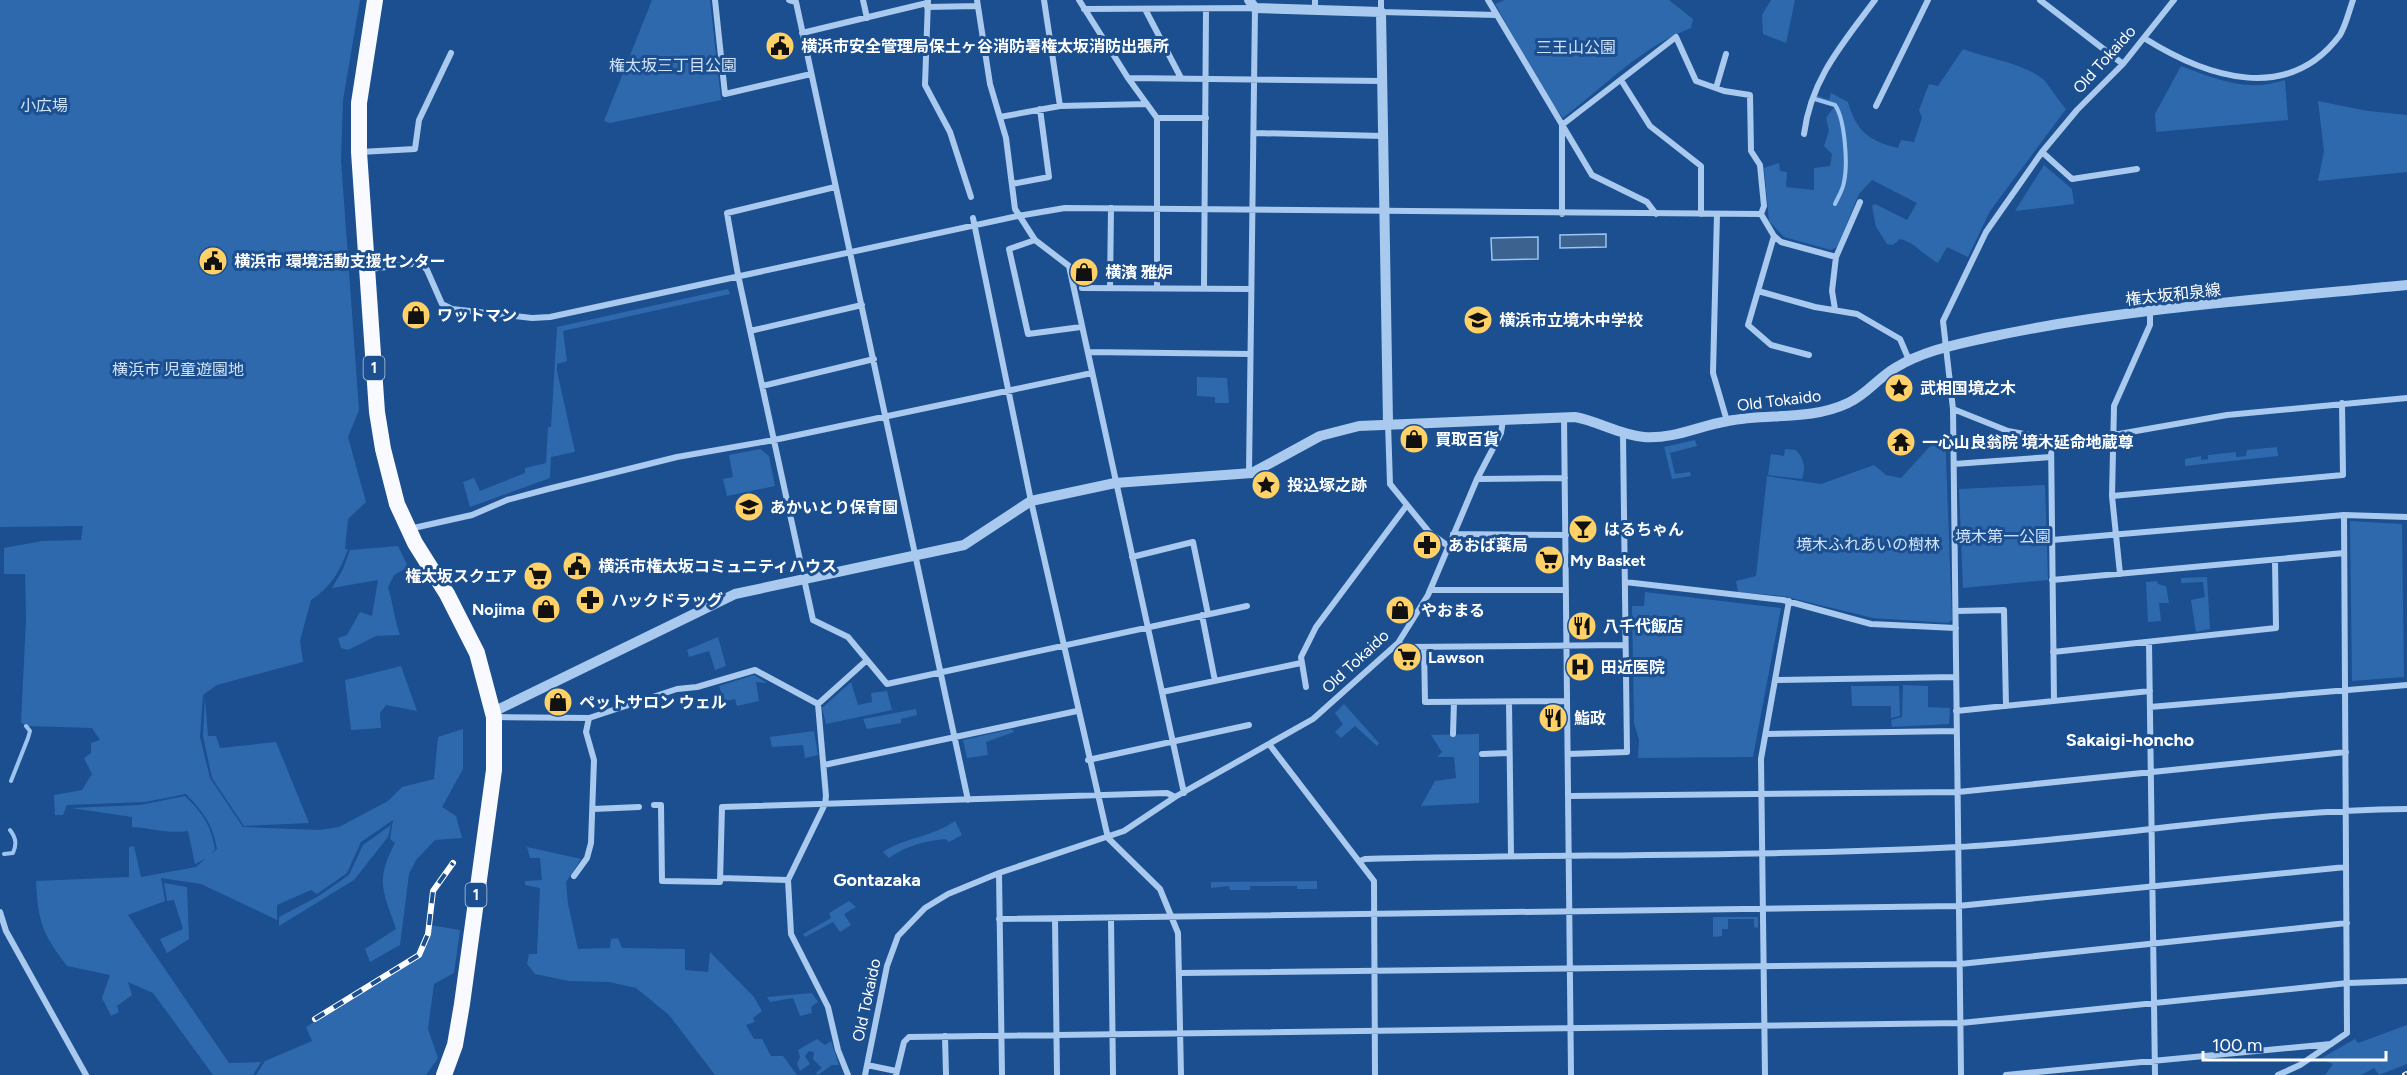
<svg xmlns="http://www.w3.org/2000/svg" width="2407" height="1075" viewBox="0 0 2407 1075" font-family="Figtree,'Noto Sans JP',sans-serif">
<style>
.green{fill:#2e69ad}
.water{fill:#3c6290;stroke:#9cc4f0;stroke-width:1.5}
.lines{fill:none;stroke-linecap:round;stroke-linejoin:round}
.stream{stroke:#9cc4f0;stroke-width:4}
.minor{stroke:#a9c9ee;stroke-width:6}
.tertiary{stroke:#a9c9ee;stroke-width:10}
.trunk{stroke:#f8faff;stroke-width:16}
.rail-casing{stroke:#fff;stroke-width:6}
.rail{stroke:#1b4f8f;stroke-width:4;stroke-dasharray:11;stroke-linecap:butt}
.labels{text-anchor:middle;stroke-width:6;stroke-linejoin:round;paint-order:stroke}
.shield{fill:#1b4f8f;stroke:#bbcadd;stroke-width:1.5}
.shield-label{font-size:15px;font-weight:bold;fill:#fff}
.poi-label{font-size:16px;font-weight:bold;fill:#fff;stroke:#1b4f8f;text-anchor:start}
.park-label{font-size:16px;fill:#cfe3fa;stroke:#1b4f8f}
.street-label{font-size:16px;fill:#fff;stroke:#1b4f8f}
.neighbourhood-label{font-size:18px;font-weight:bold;fill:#fff;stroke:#1b4f8f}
</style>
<rect width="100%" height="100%" fill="#1b4f8f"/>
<!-- green -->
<path class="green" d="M0,0h360l-17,100 -2,60 18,250 -11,27 18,65 -18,17 -3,30h3c-8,22 -17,38 -37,51l-11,41 3,21 -86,23 -14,10 -3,42 10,41 33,49 77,3 19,-3 49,-26 14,-14 32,-8 4,-42 25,-8v40l-21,38 14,9 6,22 -27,2 -19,20 -7,14 -9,71 -30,17 -5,-13 31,-20c-13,-38 -21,-48 -1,-86l-5,-4 3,-19 -32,22 -14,31 -30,21 -6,-4 -34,15v15l-76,-36 -40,-6 4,23 -37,14 101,148 32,-1 -8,13h-40l-60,-82 -25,-11 4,13 -15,11 2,6 -8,4 -9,-18 8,-23 -43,-9c-25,-33 -29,-44 -31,-85l93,-4v-30l5,-1 7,31 55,-10 21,-18c-4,-25 -14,-37 -31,-55l-41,8 -78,3 -4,10h-8l-1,-20 28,-5 10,-16 -8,-16 7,-5v-10l9,-3 -8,-12 -66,-2 -5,-4 5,-102 -1,-46h-21v-26l38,-7 39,-1 2,-14 -83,1z
M652,0h58l11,100 -111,23 -6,-2z
M1505,0h164l24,19 -2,9c-48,18 -88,59 -128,90l-15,-21 -53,-93z
M1771,0h24l-9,43 -23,-9 -1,-19z
M1963,49c27,11 56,12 80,30 5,5 16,22 23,30l-76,102 -22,46 -21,-10 -9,16c-15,-8 -22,-20 -38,-24l-7,6 -6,-1 -11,-17 -4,-21 3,-2 32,16 10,-17 -45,-23 -13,14 -22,53 -6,3 -47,-13 -15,-16 -5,-53 15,-5 1,8 7,1 -1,15 28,3v-22l16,-2 2,-12 -8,-8 5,-15 -3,-13 8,-11 -21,-6 3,-6 13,5 2,-7 17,9c8,29 21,39 50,46l3,-8 13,2 8,-24 -3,-8 10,-26 9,2z
M2181,66c35,13 66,27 104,14l3,40 -132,12 -1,-18z
M2318,101l50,10 39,4v57l-89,9 6,-30z
M2044,165l28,24 2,15 -59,7z
M728,289l2,5 -167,37 4,30 -10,3v7l18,81 -24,5 -1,21 -80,29 -7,-25 11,-4 6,13 45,-18v-5l21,-5 2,-36h3l6,-100z
M1197,377l30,1 2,25h-14v-6l-18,-1z
M1945,430l7,190 -4,3 -75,-5 -90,-22 -45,-4 -2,-11 20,-5 11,-100 54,8 53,-19 12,10 15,3z
M1695,440l2,6 -27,7 5,21 15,-2 1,4 -19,3 -8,-32z
M2277,447l1,9 -93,10v-7l16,-3v4l7,-1v-4l28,-3v5l10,-1 1,-6z
M760,449l9,7 6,30 -48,10 -4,-17 10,-2 -4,-22z
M1785,449l11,1c8,9 10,18 6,29l-34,-4 3,-21 13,2z
M2045,485l3,95 -85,8 -4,-99z
M2350,521l52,3 2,153 -52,4z
M398,546l10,21 -14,8 -6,12c5,16 6,31 12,48l-24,1 -28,14 -7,-2 -3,-10 9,-3 13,-23 12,4 6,-36 -46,8 11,-19 7,-19z
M2207,577l3,52 -14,3 -5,-32 14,-3 -2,-15 -22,1v-5z
M2157,581l1,3 8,2 3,17h-10l2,18 -13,1 -2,-40z
M1645,592l136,16 -28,149 -115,1 1,-18 -5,-17 -2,-117h12z
M718,637l8,29 -11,4 -6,-19 -20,6 -2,-7z
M401,666l16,45 -31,-6 -6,8 1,15 -30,2 -6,-50z
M754,675l13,8 -11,-1 3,19 -22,5 -2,-7 -14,3 1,-8 -3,-8z
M851,682l7,23 14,-3 -1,-9 16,-2 5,19 -66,14 -4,-16z
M1903,685l25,1v21l22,1 -1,16 -57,3 -1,-7 11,-3z
M1851,686h48l1,30 -9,2v-12h-39z
M205,698l3,38h8l4,12 56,-6 33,81 -65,3 -32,-48 -9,-42z
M1344,704l35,39 -2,3 -22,-20 -14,12 -6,-6 8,-8 -8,-11z
M916,709l1,6 -16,4v4l-34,6 -4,-10z
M1012,729l2,3 -28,10 2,13 -21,3 -4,-18z
M814,731l4,24 -13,3 -2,-13 -31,2 -2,-10z
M1479,734v69l-58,3 14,-25 21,-3 -2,-21h-17l5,-5 -11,-17z
M185,796c17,17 26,28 30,53l-6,8 -14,7 -7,-33c-20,3 -36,-3 -56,-4v-10l-61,-9 69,-3z
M955,821l7,14 -13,7 -4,-3c-21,2 -39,7 -56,19l-6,-6c22,-15 50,-15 72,-31z
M391,825l-3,12 -34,43 -75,46v-9l38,-20 32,-22 14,-30z
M527,847l54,12 -15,23 2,22 10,45 32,-1 1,-9 7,-1 4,10 63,1v21l23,2 2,-20 44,45 8,14 -9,7 2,4 -9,3 8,14h8l9,17h12l14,19h-82l-46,-60 -33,-27 -27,-6 -40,-1 -34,-7 -8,-10 2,-10h8l3,-66 -15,-3v-4l17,-1 -2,-22h-10z
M1317,881v8h-20v-3h-47v4h-20l-1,-4 -18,2v-6z
M164,883l23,4 2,52 -22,14 -7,-14 23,-10 -9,-29 -7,1z
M849,901l7,6 -12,7 7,11 -11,7 -7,-10 -28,15 -2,-3 28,-16 -2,-5z
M1713,917h45v11l-4,-1v-8h-26v10h-6v7l-9,1z
M429,925l31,5 -6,43 -20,11 -6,45 10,29 -12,17h-170l9,-14 47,-20 -6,-14 114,-71z
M812,993l6,9 -7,5 1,6 -12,3 -7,-18 -23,4 -3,-5z
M2407,1025v39l-28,11 -5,-7 -13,7h-36l8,-11 -13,-5 35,-20 3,4z
M817,1039l8,6 6,-4 8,24h-7l-14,10 -2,-2 6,-5 -9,-9 1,-7 -5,-1 -4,5 5,8 -10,7 -3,-7 3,-7 -2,-7z"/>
<!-- water -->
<path class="water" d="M1606,234v13l-46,1v-13z
M1538,237v22l-46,1 -1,-22z"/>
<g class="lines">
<!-- stream -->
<path class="stream" d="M1815,99l20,6c10,14 13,59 9,77 -1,8 -6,15 -9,22
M11,781l17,-43 2,-7 -4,-5
M4,854l9,-1c4,-9 3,-15 -3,-23"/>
<!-- minor -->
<path class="minor" d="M715,0l10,94 86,-20
M789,0l7,2 172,798
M863,0l4,18
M928,0l-3,85 25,47 21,65
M977,0l13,84 16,54 9,71 20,31 34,26 115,527
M1044,0l16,106
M1079,0l49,78 29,40v169
M1315,0v9
M1381,0v12l116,3
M1488,0l104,175 55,27 9,12
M2040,0l83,64
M927,7l51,-1
M1084,9l171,-1 -6,465
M1145,9l36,69
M802,33l125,-30
M2144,38c62,39 144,67 196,-3 6,-10 9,-24 13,-35
M1128,78l254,3
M1621,80l29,46 51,40v48
M1716,88l10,-34
M1876,106l52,-106
M1000,117l60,-11 87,-2
M1157,118h49
M1254,133l129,3
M1804,134c7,-55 39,-91 71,-134
M360,152l55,-3 4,-29 32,-67
M2042,152l30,27 65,-10
M1012,184l37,-7 -9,-68
M835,187l-108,26 11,62 75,345 35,17 39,47 360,-78
M1562,214v-89l114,-88 20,44 28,10 26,4 1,56 9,14 4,41 -3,8 13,22 7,6 55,15 -4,34 3,18
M1717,214l-4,159 14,48
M973,218l58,283 77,337 52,51 18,44 3,142
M1774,236l-26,89 23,20 38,10
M1035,240l-26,9 19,85 53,-7
M1836,257l24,-55
M369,269l52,-6 6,7 15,34 10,5 80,9 18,-1 468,-101 47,-8 696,6
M1082,288l169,1
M1110,288l1,-80
M1204,288l2,-279
M1758,291l57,16 42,7 43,25 9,21
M750,331l112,-26
M1088,352l162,2
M762,386l112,-27
M1953,409l55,22 43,8 28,2 148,-26 180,-17
M1564,416l7,659
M1388,423l2,61 39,48 19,14
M2051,439l3,262
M1954,464l97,-7
M1477,479l88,-1
M2112,496l231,-21 -1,-72
M409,529l63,-14 35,-15 41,-11 129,-32 97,-17 318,-67
M1453,534l113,1
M2052,540l292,-25 63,2
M1132,557l61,-15 15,72
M2120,574l-8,-78 2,-90 36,-81v-15
M2052,580l292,-27
M1625,582l158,18 88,24 85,4
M1430,590h136
M1956,611l48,-1 2,96
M1202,615l13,66
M2149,642l6,433
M1398,643l6,4 221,-2
M1424,647l1,55 142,-1
M2053,652l223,-24 -1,-68
M1775,680l181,-3
M1306,687l-5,-30 15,-30 91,-122
M1162,692l139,-29
M1509,702l2,153
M818,704l49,-44
M2150,707l257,-22
M1956,711l194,-20
M495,717l94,1 88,-29 20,-2 58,-17 63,34 8,92 -1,8 -37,76 3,54 37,73 10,43 10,25
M1453,734l1,-32
M1766,734l190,-3
M1269,744l105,137 1,194
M1482,754l27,-1
M1568,754l59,-2 -4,-318
M1088,760l161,-35
M824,765l253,-54
M1570,796l388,-4 388,-40
M654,805h7l1,76 58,1 2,-75 445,-14 8,4
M593,809l46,-2
M1360,861l5,-2c197,-5 395,-2 593,-12 150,-8 299,-37 449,-38
M999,873l3,202
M574,876l13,-18 4,-15 3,-83 -8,-28 3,-14
M720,878l68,2
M0,912l6,19 80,144
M999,919l959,-13 388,-39
M1055,919l2,156
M1111,919l2,156
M1180,973l780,-9 387,-41
M945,1036l1,39
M867,1065l29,6
M865,1075l22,-109 11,-30 27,-28 23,-14 51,-21 125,-42 51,-34 138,-78 85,-76 30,-48 49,-116 24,-46 2,-13
M896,1075l8,-33 5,-5 1052,-14 387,-40 59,-2
M1765,1075l-4,-316 28,-158
M1961,1075l-8,-666 -10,-88 43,-89 56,-80 35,-42 46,-46 51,-64
M2006,1075l325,-31
M2278,1075l22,-10 47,-32 -3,-518"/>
<!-- tertiary -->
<path class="tertiary" d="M1249,0l6,8 126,4 7,411
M493,712l242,-118 229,-49 67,-44 84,-18 137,-10 68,-37 39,-10 216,-9c23,4 44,18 69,20 31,2 54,-11 84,-16 39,-8 82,0 120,-18 18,-8 30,-25 47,-35 28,-17 59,-23 90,-30 138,-30 281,-39 422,-53"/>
<!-- trunk -->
<path class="trunk" d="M375,0l-16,103v49l18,260 6,37 14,55 18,39 32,51 30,59 17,64v53l-32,234 -7,41 -11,30"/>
<!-- rail casing -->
<g class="rail-casing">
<path id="rail" d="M315,1019l104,-64 9,-21 5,-43 20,-28
M2405,1075l2,-1"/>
</g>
<!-- rail -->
<use href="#rail" class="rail"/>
</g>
<!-- icons -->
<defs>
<g id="civic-disc" transform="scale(1.5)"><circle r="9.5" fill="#ffd166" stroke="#1b4f8f"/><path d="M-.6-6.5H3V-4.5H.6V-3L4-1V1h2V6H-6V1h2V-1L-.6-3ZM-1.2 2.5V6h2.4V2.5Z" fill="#111"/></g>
<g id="shop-disc" transform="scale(1.5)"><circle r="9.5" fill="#ffd166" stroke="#1b4f8f"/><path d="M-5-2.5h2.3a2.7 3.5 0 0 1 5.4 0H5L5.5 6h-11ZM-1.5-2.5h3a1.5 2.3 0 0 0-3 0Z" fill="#111"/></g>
<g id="school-disc" transform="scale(1.5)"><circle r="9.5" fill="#ffd166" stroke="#1b4f8f"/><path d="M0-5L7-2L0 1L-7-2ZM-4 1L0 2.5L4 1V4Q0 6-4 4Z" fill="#111"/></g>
<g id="sight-disc" transform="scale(1.5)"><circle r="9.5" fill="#ffd166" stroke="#1b4f8f"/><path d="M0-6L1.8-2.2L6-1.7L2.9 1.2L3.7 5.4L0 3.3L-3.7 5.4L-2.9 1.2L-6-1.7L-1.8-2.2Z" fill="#111"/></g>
<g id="temple-disc" transform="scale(1.5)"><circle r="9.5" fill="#ffd166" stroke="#1b4f8f"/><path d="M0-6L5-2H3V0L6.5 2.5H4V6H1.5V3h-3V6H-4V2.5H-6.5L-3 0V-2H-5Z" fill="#111"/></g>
<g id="bar-disc" transform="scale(1.5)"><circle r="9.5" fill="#ffd166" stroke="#1b4f8f"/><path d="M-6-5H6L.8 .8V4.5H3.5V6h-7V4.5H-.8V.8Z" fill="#111"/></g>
<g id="pharmacy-disc" transform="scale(1.5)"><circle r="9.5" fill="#ffd166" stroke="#1b4f8f"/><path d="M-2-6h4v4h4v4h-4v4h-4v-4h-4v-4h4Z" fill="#111"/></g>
<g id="supermarket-disc" transform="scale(1.5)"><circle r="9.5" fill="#ffd166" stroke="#1b4f8f"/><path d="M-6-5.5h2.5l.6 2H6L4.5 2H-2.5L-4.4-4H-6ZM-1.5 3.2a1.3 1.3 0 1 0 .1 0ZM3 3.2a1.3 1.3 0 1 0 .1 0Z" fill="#111"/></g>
<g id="restaurant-disc" transform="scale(1.5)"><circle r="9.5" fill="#ffd166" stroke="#1b4f8f"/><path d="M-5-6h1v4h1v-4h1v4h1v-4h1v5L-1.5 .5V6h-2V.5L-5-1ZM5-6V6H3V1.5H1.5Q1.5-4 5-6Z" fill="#111"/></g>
<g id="hospital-disc" transform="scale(1.5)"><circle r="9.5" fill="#ffd166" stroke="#1b4f8f"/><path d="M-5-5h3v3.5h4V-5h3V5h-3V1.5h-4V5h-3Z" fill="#111"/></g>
</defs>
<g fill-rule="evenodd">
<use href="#civic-disc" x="780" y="46"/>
<use href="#civic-disc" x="213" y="261"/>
<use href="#shop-disc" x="1084" y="272"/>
<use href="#shop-disc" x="416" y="315"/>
<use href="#school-disc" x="1478" y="320"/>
<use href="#sight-disc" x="1899" y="388"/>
<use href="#shop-disc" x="1414" y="439"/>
<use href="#temple-disc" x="1901" y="442"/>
<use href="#sight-disc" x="1266" y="485"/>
<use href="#school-disc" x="749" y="507"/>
<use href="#bar-disc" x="1583" y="529"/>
<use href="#pharmacy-disc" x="1427" y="545"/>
<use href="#supermarket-disc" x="1549" y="560"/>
<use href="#civic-disc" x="577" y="566"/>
<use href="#supermarket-disc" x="538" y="576"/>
<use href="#pharmacy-disc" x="590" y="600"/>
<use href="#shop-disc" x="546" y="609"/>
<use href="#shop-disc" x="1400" y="610"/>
<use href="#restaurant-disc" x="1582" y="626"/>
<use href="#supermarket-disc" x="1407" y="657"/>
<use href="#hospital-disc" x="1580" y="667"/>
<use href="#shop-disc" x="558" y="702"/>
<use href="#restaurant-disc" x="1553" y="718"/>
</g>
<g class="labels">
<!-- shield labels -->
<g class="shield">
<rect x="363.5" y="356" width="21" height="24" rx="4.5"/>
<rect x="465.5" y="883" width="21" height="24" rx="4.5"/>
</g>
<g class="shield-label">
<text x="374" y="373">1</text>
<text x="476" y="900">1</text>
</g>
<!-- poi labels -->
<g class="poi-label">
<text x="801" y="52">横浜市安全管理局保土ヶ谷消防署権太坂消防出張所</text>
<text x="234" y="267">横浜市 環境活動支援センター</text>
<text x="1105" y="278">横濱 雅炉</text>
<text x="437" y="321">ワットマン</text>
<text x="1499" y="326">横浜市立境木中学校</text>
<text x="1920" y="394">武相国境之木</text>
<text x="1435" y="445">買取百貨</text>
<text x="1922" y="448">一心山良翁院 境木延命地蔵尊</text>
<text x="1287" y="491">投込塚之跡</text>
<text x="770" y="513">あかいとり保育園</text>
<text x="1604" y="535">はるちゃん</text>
<text x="1448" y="551">あおば薬局</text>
<text x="1570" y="566">My Basket</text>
<text x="598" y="572">横浜市権太坂コミュニティハウス</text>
<text x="517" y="582" text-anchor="end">権太坂スクエア</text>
<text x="611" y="606">ハックドラッグ</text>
<text x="525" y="615" text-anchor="end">Nojima</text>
<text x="1421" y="616">やおまる</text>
<text x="1603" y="632">八千代飯店</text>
<text x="1428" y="663">Lawson</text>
<text x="1601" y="673">田近医院</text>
<text x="579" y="708">ペットサロン ウェル</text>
<text x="1574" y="724">鮨政</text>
</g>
<!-- park labels -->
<g class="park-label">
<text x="1576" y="53">三王山公園</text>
<text x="673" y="71">権太坂三丁目公園</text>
<text x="44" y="111">小広場</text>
<text x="178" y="375">横浜市 児童遊園地</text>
<text x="2003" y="542">境木第一公園</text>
<text x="1868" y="550">境木ふれあいの樹林</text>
</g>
<!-- street labels -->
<g class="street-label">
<text transform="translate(2104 59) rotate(-48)" y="6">Old Tokaido</text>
<text transform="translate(2173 294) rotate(-6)" y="6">権太坂和泉線</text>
<text transform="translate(1779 400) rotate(-7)" y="6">Old Tokaido</text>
<text transform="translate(1355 661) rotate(-43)" y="6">Old Tokaido</text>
<text transform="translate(866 1000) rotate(-78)" y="6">Old Tokaido</text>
</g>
<!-- neighbourhood labels -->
<g class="neighbourhood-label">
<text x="2130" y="746">Sakaigi-honcho</text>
<text x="877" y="886">Gontazaka</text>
</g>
</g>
<!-- scale -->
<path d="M2203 1051v9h183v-9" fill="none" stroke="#ffffff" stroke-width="3"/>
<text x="2212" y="1051" font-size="18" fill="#ffffff" stroke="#1b4f8f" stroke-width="4.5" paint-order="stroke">100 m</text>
</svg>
